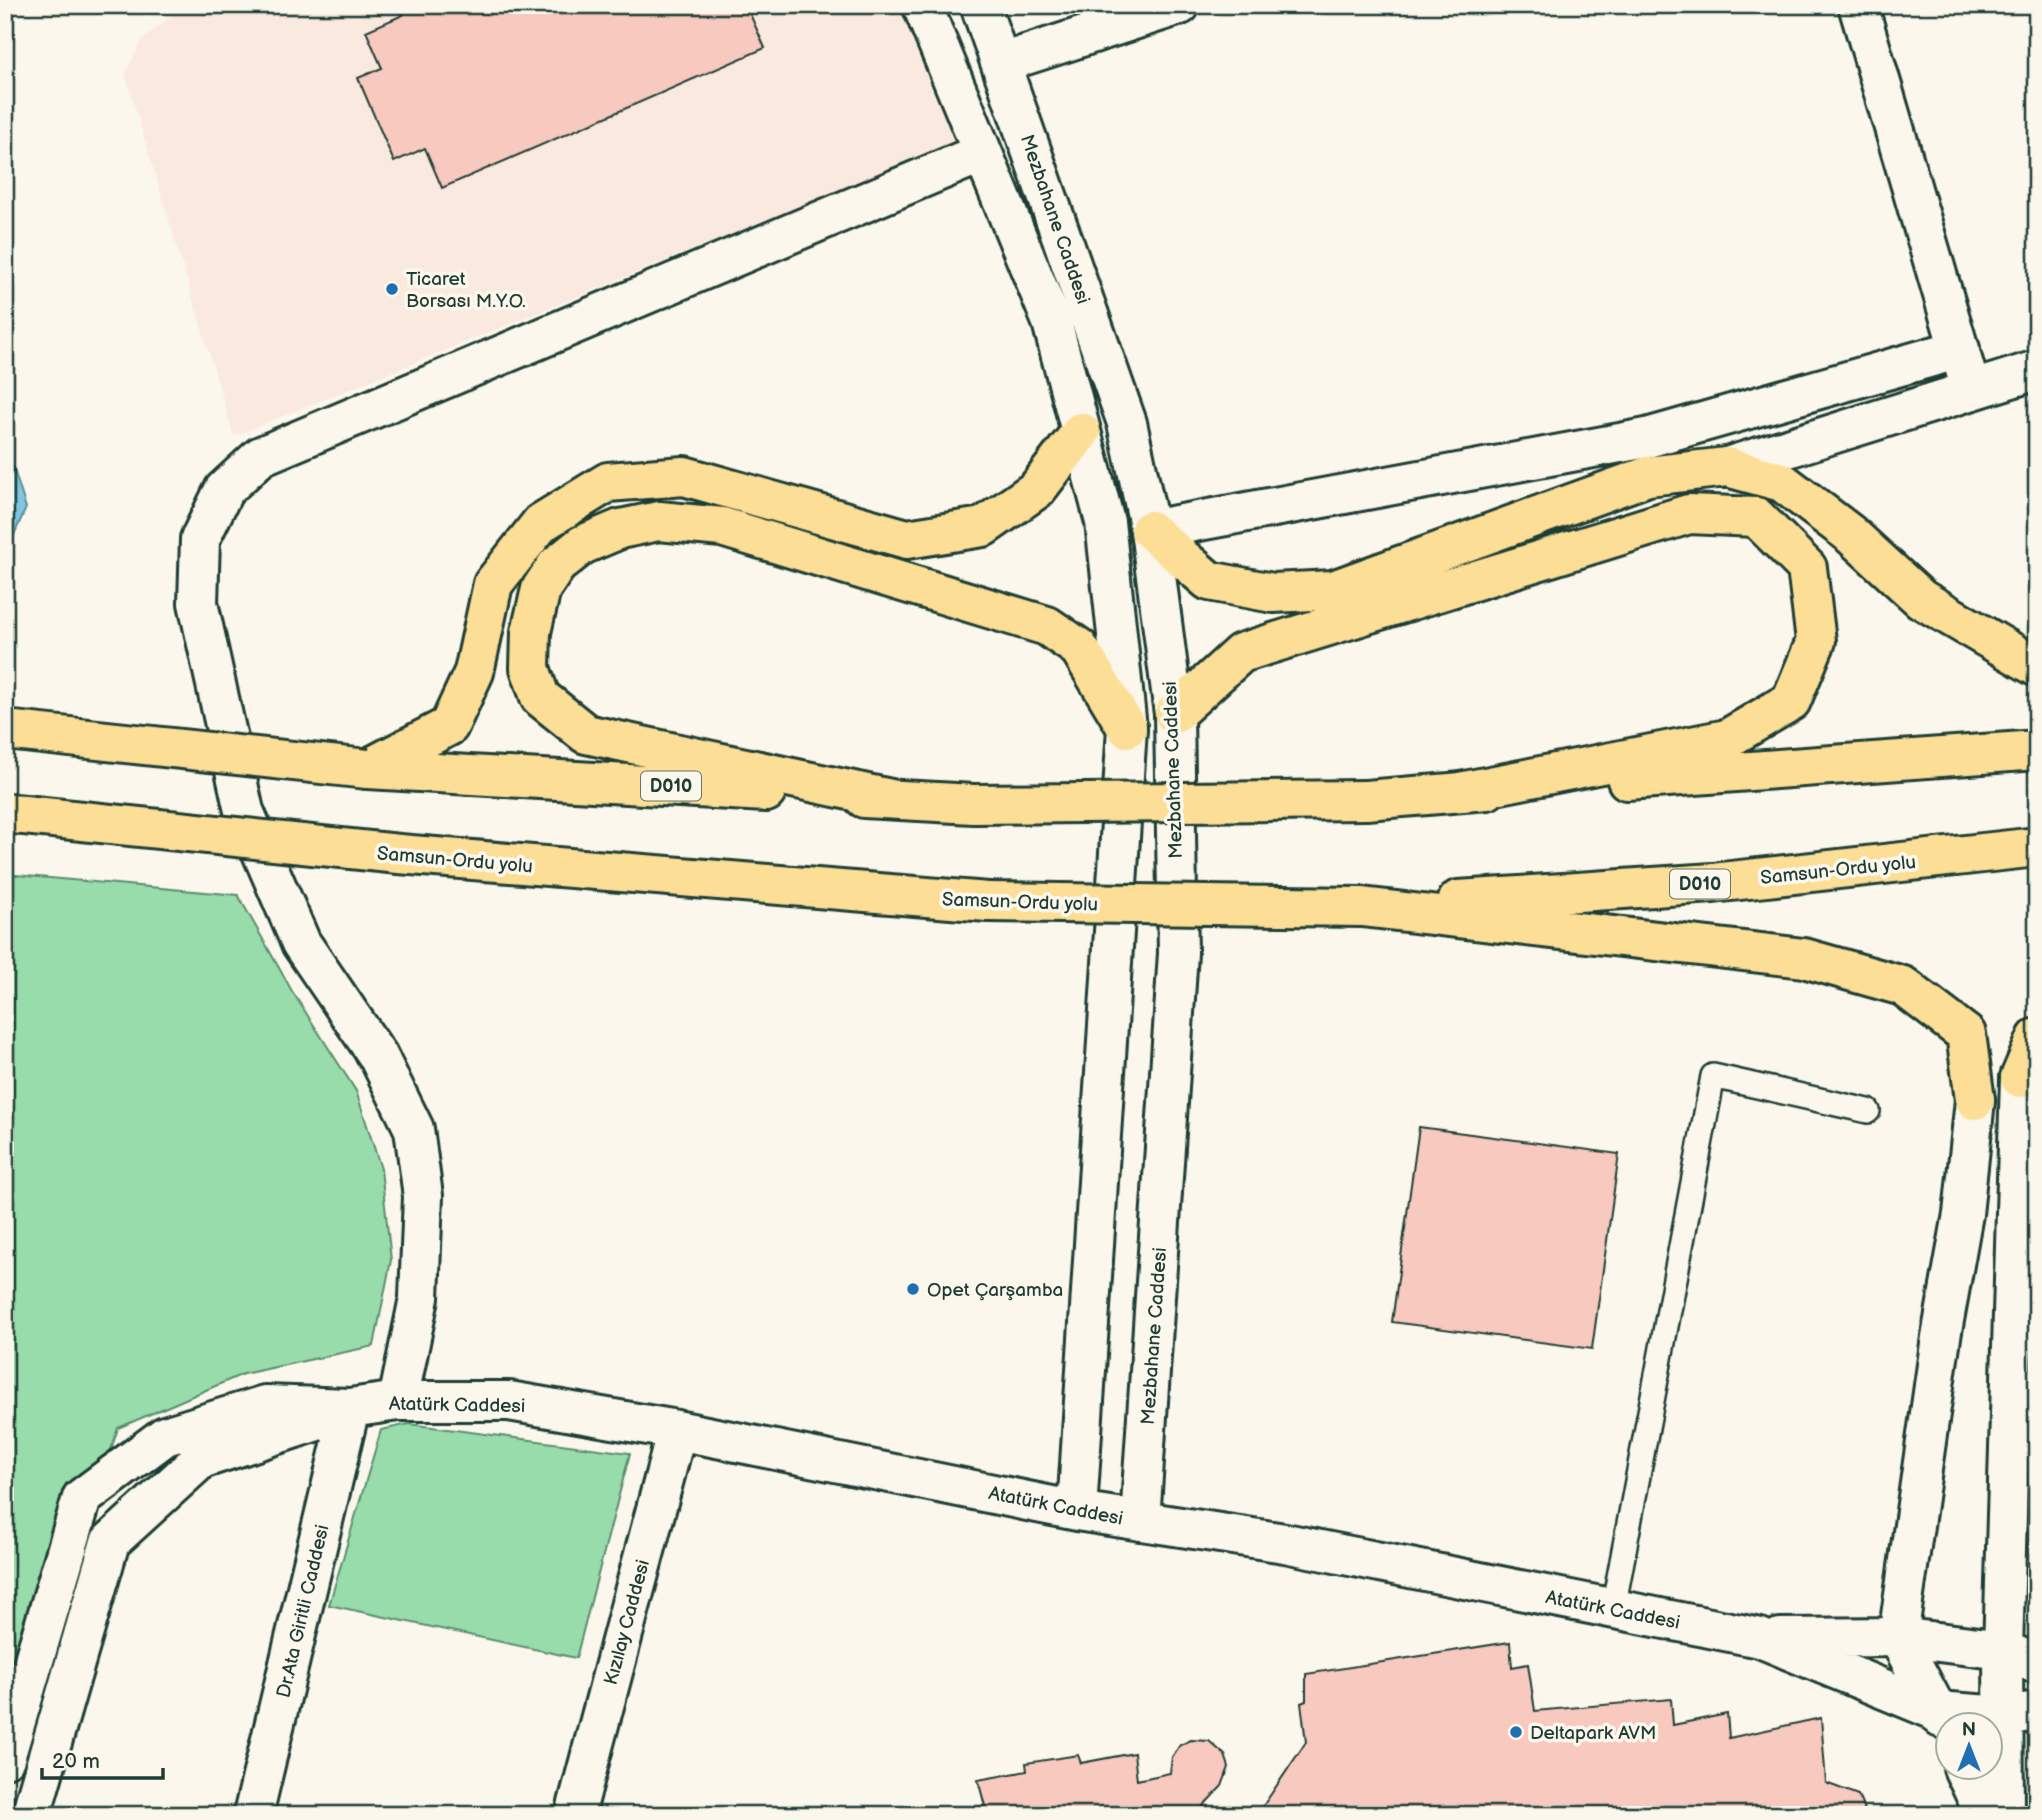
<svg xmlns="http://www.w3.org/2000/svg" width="2042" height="1820" viewBox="0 0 2042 1820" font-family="'Balsamiq Sans',sans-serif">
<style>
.built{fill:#fae9de}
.green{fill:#97dcaa;stroke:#5b8c6f;stroke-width:2}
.water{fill:#80c6e1;stroke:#598f9c;stroke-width:2}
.building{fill:#f8c9be;stroke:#1f3d34;stroke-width:2}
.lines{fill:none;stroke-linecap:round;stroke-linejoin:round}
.lane-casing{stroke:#1f3d34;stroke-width:28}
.street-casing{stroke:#1f3d34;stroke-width:44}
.secondary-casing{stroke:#1f3d34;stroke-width:44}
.highway-casing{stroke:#1f3d34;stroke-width:44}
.lane{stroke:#fbf7ec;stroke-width:23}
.street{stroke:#fbf7ec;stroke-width:38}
.secondary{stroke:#fbf7ec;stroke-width:38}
.highway{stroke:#fcde96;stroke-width:38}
.highway-bridge-casing{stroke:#1f3d34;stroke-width:44;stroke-linecap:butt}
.highway-bridge{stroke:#fcde96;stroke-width:38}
.poi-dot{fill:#1f6fb2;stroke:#fbf7ec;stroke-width:2.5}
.labels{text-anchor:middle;stroke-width:7;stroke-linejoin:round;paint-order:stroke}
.shield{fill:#fbf7ec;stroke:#61756b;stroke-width:2}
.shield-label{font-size:18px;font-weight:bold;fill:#1f3d34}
.street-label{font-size:19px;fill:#1f3d34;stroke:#fbf7ec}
.poi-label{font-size:19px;fill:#1f3d34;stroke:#fbf7ec;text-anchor:start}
</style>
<rect width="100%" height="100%" fill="#fbf7ec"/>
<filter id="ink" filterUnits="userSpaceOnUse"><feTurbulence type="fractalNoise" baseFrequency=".0143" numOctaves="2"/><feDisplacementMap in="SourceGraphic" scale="14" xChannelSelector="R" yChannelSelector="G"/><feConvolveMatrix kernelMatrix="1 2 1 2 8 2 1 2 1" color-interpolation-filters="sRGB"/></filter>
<g filter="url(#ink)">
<!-- built -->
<path class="built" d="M192,5h707l57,138 -722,293 -109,-362 17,-34 33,-27z"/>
<!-- green -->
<path class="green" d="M5,874l233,21 54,96 64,100 25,78 10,91 -17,86 -131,28 -125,54 -113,352z
M409,1424l221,29 -54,205 -247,-53 52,-175z"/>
<!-- water -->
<path class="water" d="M5,441l21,67 -21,47z"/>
<!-- building -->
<path class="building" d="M398,5h348l19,43 -323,140 -17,-40 -31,14 -36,-84 24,-10 -16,-37 37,-16z
M1419,1127l200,27 -27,195 -200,-27z
M1510,1642l2,25 16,-3 7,47 136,-12 2,26 54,-11 2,24 92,-20 5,65 32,12 8,20h-609l49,-73 -5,-39 5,-2v-27z
M1191,1740l18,1 16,14 4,12 -7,19 -20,21 33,8h-298l48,-9 -7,-26 49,-9 -1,-8 52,-8 3,8 53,-10 3,27 33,-7 2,-16 8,-12z"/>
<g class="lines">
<!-- lane casing -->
<g class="lane-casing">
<path id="lane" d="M1613,1609l100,-533 155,35"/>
</g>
<!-- street casing -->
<g class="street-casing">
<path id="street" d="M1858,5l113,385
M1001,63l179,-58
M1727,467l310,-97
M1150,530l497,-92 313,-89
M398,1401l21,-103 4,-102 -9,-67 -36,-73 -77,-113 -57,-132 -46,-208 2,-64 24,-49 37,-34 721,-303
M2003,1650l34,14
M2003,1716l34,-5"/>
</g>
<!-- secondary casing -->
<g class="secondary-casing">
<path id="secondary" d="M922,5l130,317 53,200 22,206 -50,783
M980,5l147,418 23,107 24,184 4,239 -38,568
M1780,1638l118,-1 105,13
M1941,1718l-43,-81 43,-300 22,-123 12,-114
M5,1758l77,-260 83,-62 100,-31 85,3 48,-7h111l168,29 400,81 208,32 475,95 177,73 66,5
M1963,1768l22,47
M31,1815l79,-273 91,-83 134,-44
M253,1815l97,-407
M575,1815l102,-385
M2004,1815l-1,-165 17,-572"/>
</g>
<!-- highway casing -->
<g class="highway-casing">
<path id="highway" d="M1150,530l59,51 64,12 60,-3 315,-114 79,-9 55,15 67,51 72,66 116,68
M1174,714l67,-61 448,-139 67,3 51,51 9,73 -25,60 -64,38 -267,53
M367,769l82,-43 25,-54 19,-88 48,-61 67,-41 76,-6 223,63 76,-12 54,-38 44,-57
M368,769l398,23
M1627,780l410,-30
M864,798l110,6
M891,799l-305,-65 -46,-37 -10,-29 1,-36 10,-43 16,-24 25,-20 38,-16 39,-8 63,6 325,99 32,22 48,80
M1366,800l121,-10
M399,854l589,48
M1458,900l255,-17 324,-36
M1362,907l442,51 99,28 63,48 9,66
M2020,1078l17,-40"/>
</g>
<!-- lane -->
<use href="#lane" class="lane"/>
<!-- street -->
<use href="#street" class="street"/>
<!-- secondary -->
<use href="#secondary" class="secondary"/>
<!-- highway -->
<use href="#highway" class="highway"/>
<!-- highway-bridge casing -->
<g class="highway-bridge-casing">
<path id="highway-bridge" d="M5,730l362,39
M974,804l392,-4
M5,813l394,41
M988,902l374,5"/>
</g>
<!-- highway-bridge -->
<use href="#highway-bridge" class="highway-bridge"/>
</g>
</g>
<!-- markers -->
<g class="poi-dot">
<circle cx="392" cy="289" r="7"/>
<circle cx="913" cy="1289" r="7"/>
<circle cx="1516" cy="1732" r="7"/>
</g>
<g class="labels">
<!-- shield labels -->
<g class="shield">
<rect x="641" y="771.5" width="60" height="29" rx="5"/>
<rect x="1670" y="869.5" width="60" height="29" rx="5"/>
</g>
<g class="shield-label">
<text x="671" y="792">D010</text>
<text x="1700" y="890">D010</text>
</g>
<!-- street labels -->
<g class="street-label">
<text transform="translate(1056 219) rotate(71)" y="7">Mezbahane Caddesi</text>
<text transform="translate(1172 770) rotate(-92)" y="7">Mezbahane Caddesi</text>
<text transform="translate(455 859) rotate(5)" y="7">Samsun-Ordu yolu</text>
<text transform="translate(1838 869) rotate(-6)" y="7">Samsun-Ordu yolu</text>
<text transform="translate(1020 901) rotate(2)" y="7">Samsun-Ordu yolu</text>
<text transform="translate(1153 1336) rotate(-86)" y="7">Mezbahane Caddesi</text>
<text transform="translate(457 1404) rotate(1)" y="7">Atatürk Caddesi</text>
<text transform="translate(1056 1505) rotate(11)" y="7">Atatürk Caddesi</text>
<text transform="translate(1613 1609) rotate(11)" y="7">Atatürk Caddesi</text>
<text transform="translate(302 1611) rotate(-77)" y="7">Dr.Ata Giritli Caddesi</text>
<text transform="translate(626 1622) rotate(-75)" y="7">Kızılay Caddesi</text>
</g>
<!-- poi labels -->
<g class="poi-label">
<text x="406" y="285">Ticaret<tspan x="406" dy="22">Borsası M.Y.O.</tspan></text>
<text x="927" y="1296">Opet Çarşamba</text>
<text x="1530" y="1739">Deltapark AVM</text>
</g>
</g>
<!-- margin -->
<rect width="2042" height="1820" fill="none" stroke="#fbf7ec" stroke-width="28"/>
<rect x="14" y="14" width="2014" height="1792" fill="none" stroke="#1f3d34" stroke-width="2.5" filter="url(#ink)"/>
<!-- north arrow -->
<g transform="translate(1969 1746)"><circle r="33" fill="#fbf7ec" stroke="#a3ada2" stroke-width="2"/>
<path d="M0-5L12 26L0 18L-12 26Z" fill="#1f6fb2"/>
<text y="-10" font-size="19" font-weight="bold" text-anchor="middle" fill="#1f3d34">N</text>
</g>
<!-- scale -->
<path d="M42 1768v10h121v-10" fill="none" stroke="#1f3d34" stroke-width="3.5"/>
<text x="52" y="1768" font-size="21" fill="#1f3d34" stroke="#fbf7ec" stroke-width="5" paint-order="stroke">20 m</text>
</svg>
